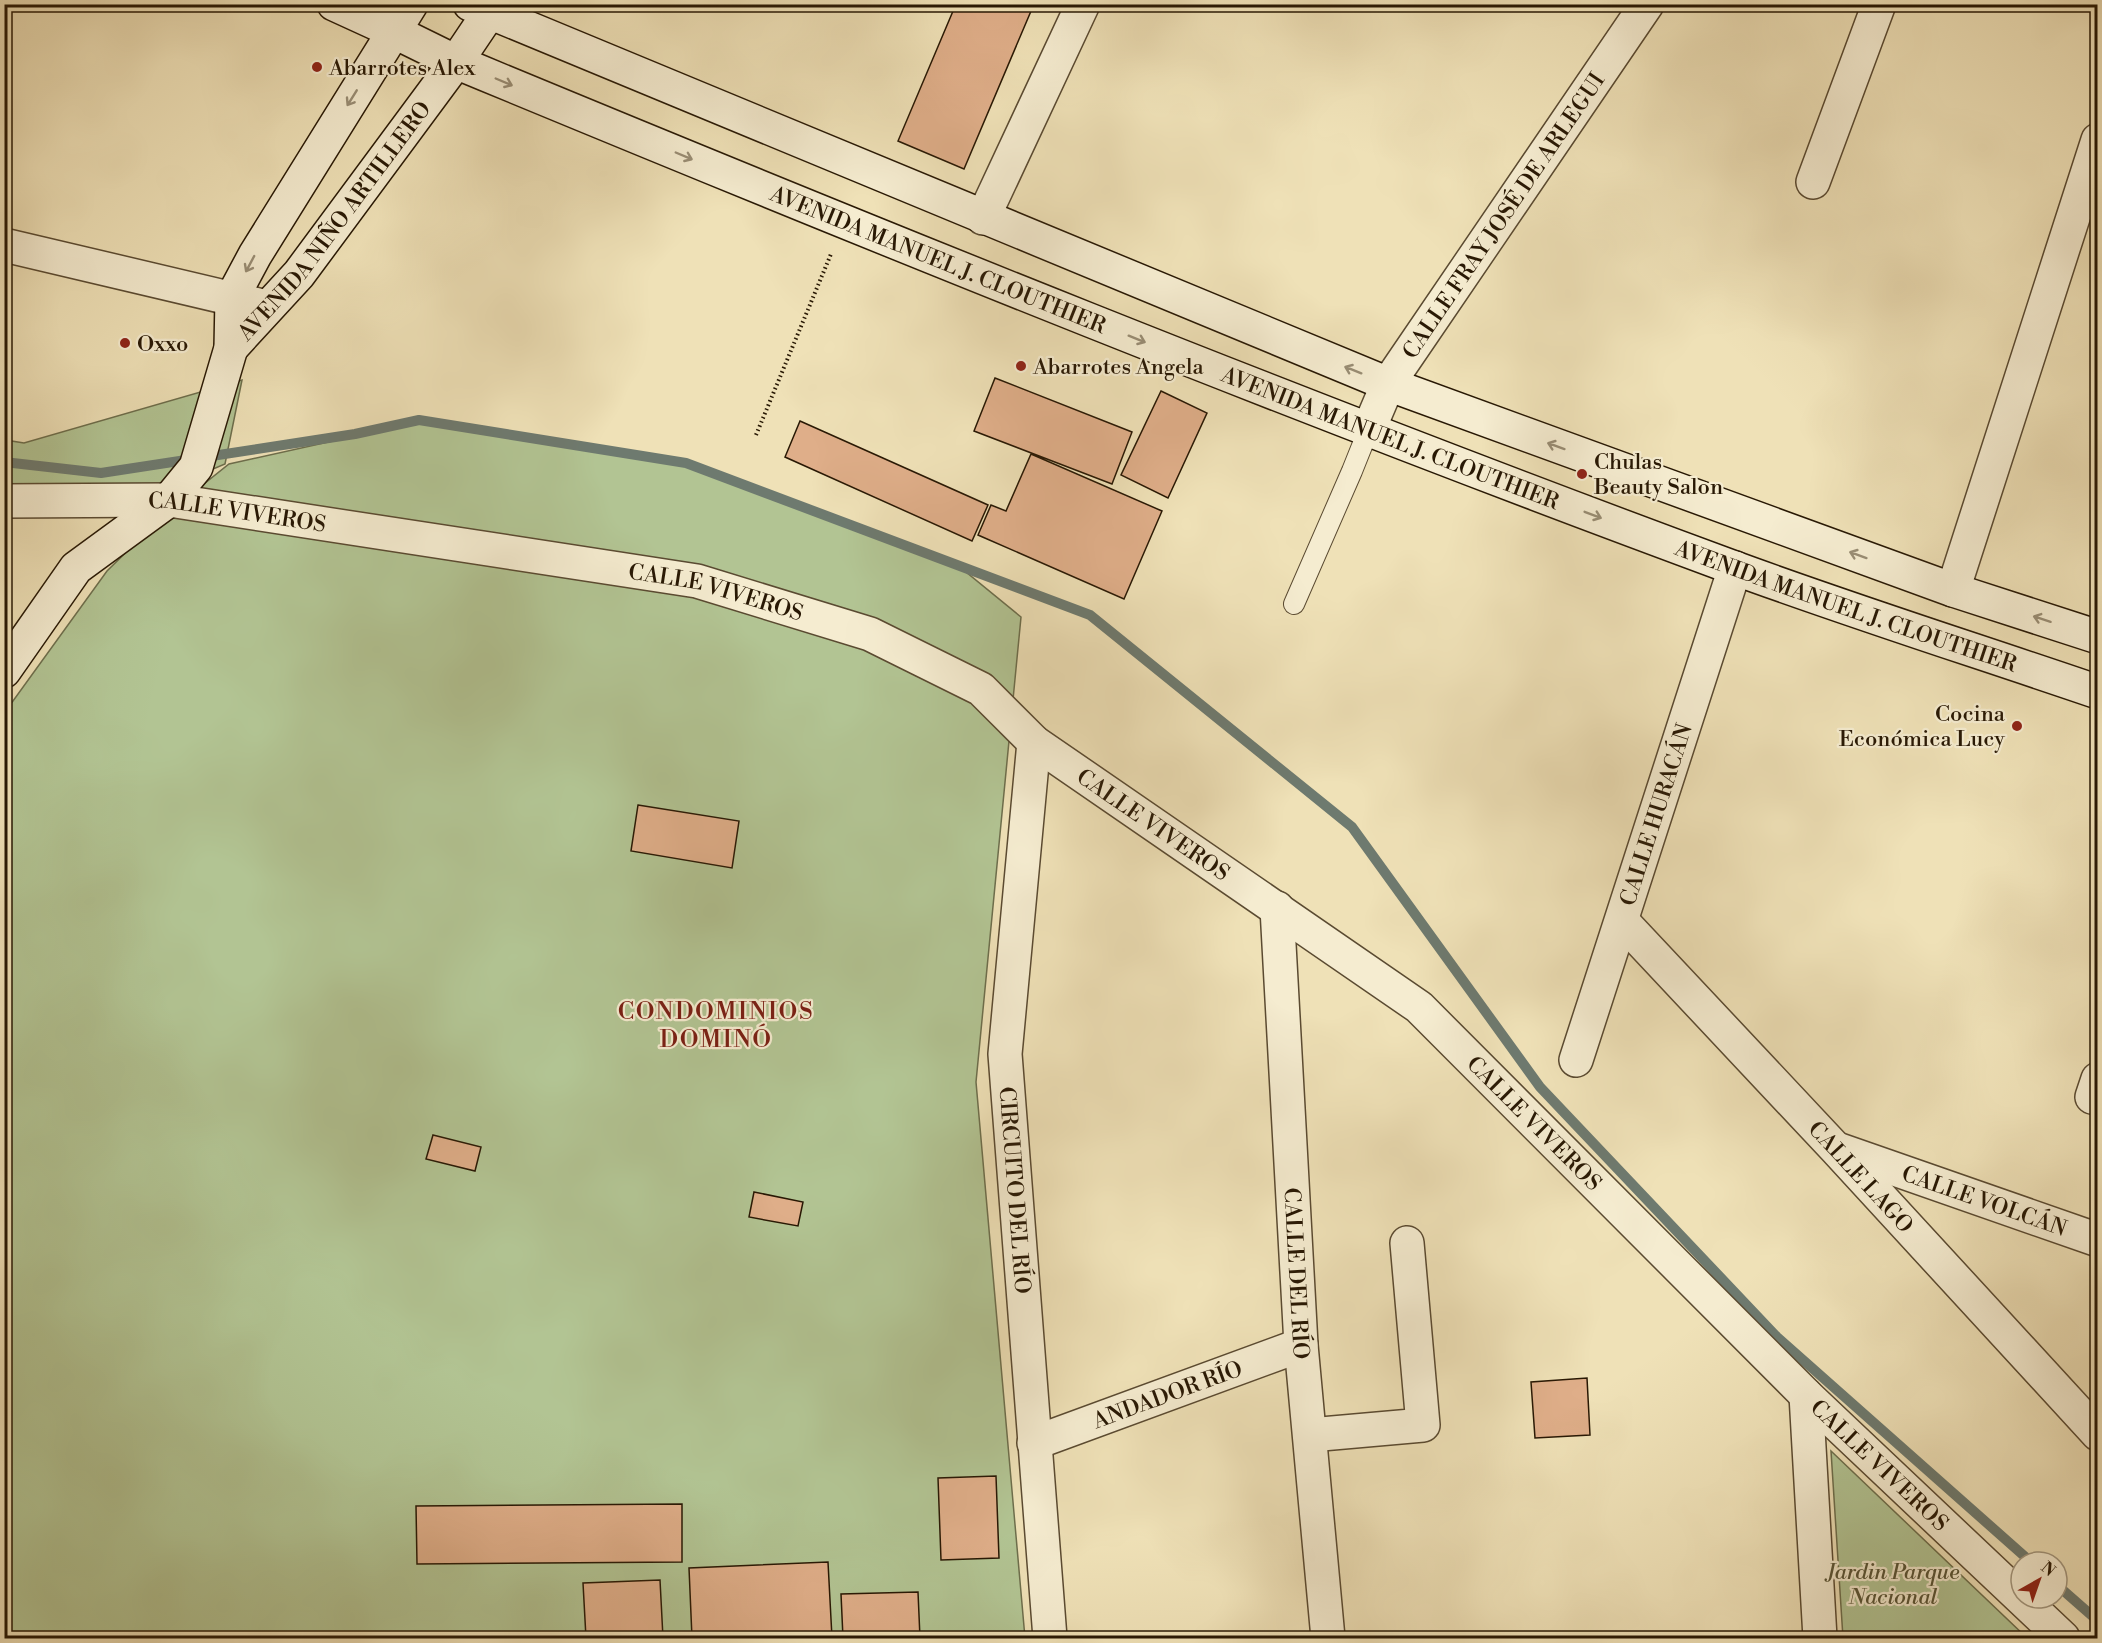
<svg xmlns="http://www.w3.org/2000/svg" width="2102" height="1643" viewBox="0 0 2102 1643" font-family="'Libre Bodoni',serif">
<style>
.green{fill:#b2c493;stroke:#6d6e4c;stroke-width:1.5}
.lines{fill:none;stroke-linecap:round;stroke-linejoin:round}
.stream{stroke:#6e7a6f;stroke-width:10}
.building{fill:#dfae89;stroke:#281804;stroke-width:1.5}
.lane-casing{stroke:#5a4a31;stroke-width:22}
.street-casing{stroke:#5a4a31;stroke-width:36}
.secondary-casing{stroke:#281804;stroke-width:36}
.path{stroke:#281804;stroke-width:4;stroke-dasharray:1.5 3;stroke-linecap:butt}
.lane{stroke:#f5ecd0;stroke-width:20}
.street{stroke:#f5ecd0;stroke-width:33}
.secondary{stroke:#f5ecd0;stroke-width:33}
.oneway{stroke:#998d74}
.poi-dot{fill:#8f2418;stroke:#f5ecd0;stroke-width:2}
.labels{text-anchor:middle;stroke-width:4.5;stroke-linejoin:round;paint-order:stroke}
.poi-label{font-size:22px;fill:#281804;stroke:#f5ecd0;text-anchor:start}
.street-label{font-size:22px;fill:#281804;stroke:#f5ecd0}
.park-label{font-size:22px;font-style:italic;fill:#585436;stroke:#f5ecd0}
.neighbourhood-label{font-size:24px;letter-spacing:1.5px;fill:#7a1f14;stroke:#f5ecd0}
</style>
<rect width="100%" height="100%" fill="#efe1b7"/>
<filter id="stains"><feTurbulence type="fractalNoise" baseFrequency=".00333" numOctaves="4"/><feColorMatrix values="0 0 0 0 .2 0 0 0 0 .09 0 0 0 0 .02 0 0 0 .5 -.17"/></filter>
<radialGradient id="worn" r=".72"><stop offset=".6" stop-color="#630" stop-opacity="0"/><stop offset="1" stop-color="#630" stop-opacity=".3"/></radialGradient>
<!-- green -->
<path class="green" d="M242,380l-17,84 -78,33 -142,-6v-51l19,3z
M423,421l266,43 272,104 60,49 -45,465 49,556h-1020v-926l102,-141 53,-52 69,-55z
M1831,1451l196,187h-184z"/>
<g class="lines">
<!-- stream -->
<path class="stream" d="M4,462l97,11 254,-39 64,-14 267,43 404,152 262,212 188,260 237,250 254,225
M2057,1585l41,36"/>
</g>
<!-- building -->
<path class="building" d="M956,4h78l-70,165 -66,-28z
M995,378l137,54 -20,52 -138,-53z
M1161,391l46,22 -39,85 -47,-23z
M800,421l188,84 -16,36 -187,-84z
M1031,454l131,57 -38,88 -146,-64 13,-30 15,6z
M638,805l101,16 -7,47 -101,-17z
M433,1135l48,12 -6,24 -49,-12z
M754,1192l49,10 -5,24 -49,-9z
M1587,1378l3,57 -55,3 -4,-56z
M996,1476l3,82 -58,2 -3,-82z
M682,1504v58l-265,2 -1,-58z
M828,1562l4,76h-140l-3,-70z
M660,1580l3,58h-77l-3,-55z
M918,1592l2,46h-77l-2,-44z"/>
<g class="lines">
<!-- lane casing -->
<g class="lane-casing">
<path id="lane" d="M1294,604l58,-133 16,-40"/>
</g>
<!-- street casing -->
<g class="street-casing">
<g id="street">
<path d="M1813,182l66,-178"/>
<path d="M983,218l100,-214"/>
<path d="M4,245l263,62"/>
<path id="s1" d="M1368,431l20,-47 259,-380"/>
<path id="s2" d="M4,501l165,-1 528,81 173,53 111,55 53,53 385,265 387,388 257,243"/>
<path d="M1953,590l145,-450"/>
<path id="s3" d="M1034,742l-29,312 45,584"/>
<path id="s4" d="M1277,908l24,437 27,293"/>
<path id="s5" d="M1622,921l214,228 262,285"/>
<path id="s6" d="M1576,1060l159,-492"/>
<path d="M2092,1097l6,-18"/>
<path id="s7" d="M1840,1150l258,90"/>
<path d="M1806,1395l14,243"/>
<path d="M1310,1435l113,-10 -16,-182"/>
<path id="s8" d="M1034,1443l267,-98"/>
</g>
</g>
<!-- secondary casing -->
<g class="secondary-casing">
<g id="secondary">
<path id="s9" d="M334,4l59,27 63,31c422,175 845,346 1273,504 122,45 246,84 369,126"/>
<path d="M470,4l918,380 565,206 145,47"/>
<path id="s10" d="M231,348l68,-74 157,-212 39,-58"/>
<path d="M4,671l72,-103 93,-68 27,-33 35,-119 1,-50 23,-43 156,-251"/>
</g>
</g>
<!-- path -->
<path class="path" d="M756,435l75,-181"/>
<!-- lane -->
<use href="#lane" class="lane"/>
<!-- street -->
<use href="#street" class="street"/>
<!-- secondary -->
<use href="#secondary" class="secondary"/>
</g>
<!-- one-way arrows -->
<defs><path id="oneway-shaft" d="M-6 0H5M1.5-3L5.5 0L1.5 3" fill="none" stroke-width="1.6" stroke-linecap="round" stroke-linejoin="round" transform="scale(1.5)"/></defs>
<g class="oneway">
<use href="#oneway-shaft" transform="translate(504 82) rotate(23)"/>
<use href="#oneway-shaft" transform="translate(352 98) rotate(122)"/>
<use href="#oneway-shaft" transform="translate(684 156) rotate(23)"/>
<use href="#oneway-shaft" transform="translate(250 264) rotate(118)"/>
<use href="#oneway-shaft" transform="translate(1137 339) rotate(22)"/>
<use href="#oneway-shaft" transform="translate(1353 370) rotate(-158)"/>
<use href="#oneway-shaft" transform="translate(1556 446) rotate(-160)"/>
<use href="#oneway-shaft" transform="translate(1593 515) rotate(21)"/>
<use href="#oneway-shaft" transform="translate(1858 555) rotate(-160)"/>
<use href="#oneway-shaft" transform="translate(2042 619) rotate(-162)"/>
</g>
<!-- markers -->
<g class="poi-dot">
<circle cx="317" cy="67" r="6"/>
<circle cx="125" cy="343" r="6"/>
<circle cx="1021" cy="366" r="6"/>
<circle cx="1582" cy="474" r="6"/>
<circle cx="2017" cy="726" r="6"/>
</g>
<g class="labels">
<!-- poi labels -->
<g class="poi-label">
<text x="329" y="75">Abarrotes Alex</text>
<text x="137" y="351">Oxxo</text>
<text x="1033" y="374">Abarrotes Angela</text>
<text x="1594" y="469">Chulas<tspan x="1594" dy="25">Beauty Salon</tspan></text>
<text x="2005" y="721" text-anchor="end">Cocina<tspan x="2005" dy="25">Económica Lucy</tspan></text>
</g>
<!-- street labels -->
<g class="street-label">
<text dy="8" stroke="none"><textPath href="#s1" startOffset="255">CALLE FRAY JOSÉ DE ARLEGUI</textPath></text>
<text dy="8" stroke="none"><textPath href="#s10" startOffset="164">AVENIDA NIÑO ARTILLERO</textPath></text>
<text dy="8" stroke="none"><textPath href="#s9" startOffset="656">AVENIDA MANUEL J. CLOUTHIER</textPath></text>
<text dy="8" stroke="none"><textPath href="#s9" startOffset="1142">AVENIDA MANUEL J. CLOUTHIER</textPath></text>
<text dy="8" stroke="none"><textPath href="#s2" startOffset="234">CALLE VIVEROS</textPath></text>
<text dy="8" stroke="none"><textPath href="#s2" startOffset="720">CALLE VIVEROS</textPath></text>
<text dy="8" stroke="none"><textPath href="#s9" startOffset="1628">AVENIDA MANUEL J. CLOUTHIER</textPath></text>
<text dy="8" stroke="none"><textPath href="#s6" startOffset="258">CALLE HURACÁN</textPath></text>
<text dy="8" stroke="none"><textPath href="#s2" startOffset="1224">CALLE VIVEROS</textPath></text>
<text dy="8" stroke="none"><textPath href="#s2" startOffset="1710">CALLE VIVEROS</textPath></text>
<text dy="8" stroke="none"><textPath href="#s5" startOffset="350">CALLE LAGO</textPath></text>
<text dy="8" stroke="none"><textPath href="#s3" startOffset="450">CIRCUITO DEL RÍO</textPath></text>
<text dy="8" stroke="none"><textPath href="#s7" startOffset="153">CALLE VOLCÁN</textPath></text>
<text dy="8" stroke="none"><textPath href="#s4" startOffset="366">CALLE DEL RÍO</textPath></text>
<text dy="8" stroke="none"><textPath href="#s8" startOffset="142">ANDADOR RÍO</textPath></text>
<text dy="8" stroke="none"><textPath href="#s2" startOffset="2196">CALLE VIVEROS</textPath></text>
</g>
<!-- park labels -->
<g class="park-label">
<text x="1893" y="1579">Jardin Parque<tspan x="1893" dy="25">Nacional</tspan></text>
</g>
<!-- neighbourhood labels -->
<g class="neighbourhood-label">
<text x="716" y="1019">CONDOMINIOS<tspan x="716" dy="28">DOMINÓ</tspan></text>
</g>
</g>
<!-- margin -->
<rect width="2102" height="1643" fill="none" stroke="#efe1b7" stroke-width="24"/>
<rect x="6" y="6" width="2090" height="1631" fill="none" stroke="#281804" stroke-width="3"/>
<rect x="12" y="12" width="2078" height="1619" fill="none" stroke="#281804" stroke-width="1.5"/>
<!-- north arrow -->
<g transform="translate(2039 1580) rotate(40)"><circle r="28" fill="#f5ecd0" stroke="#a3977e" stroke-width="1.5"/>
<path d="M0-4.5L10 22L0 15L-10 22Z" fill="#8f2418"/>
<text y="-9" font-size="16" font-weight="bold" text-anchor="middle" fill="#281804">N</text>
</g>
<rect width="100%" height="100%" filter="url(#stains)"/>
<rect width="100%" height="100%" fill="url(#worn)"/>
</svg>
